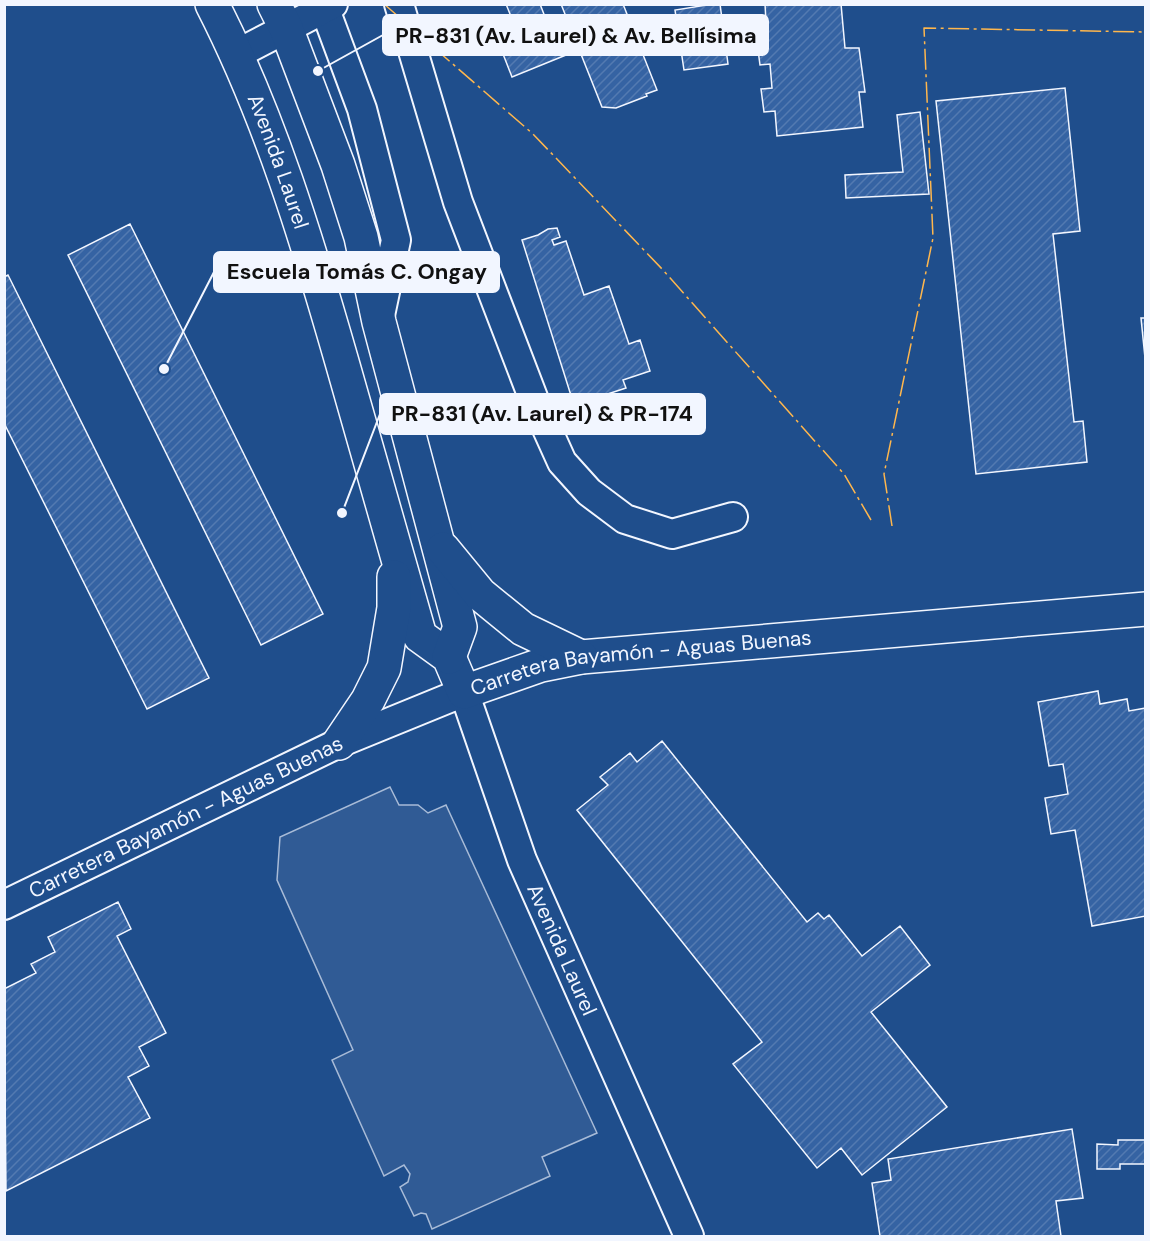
<svg xmlns="http://www.w3.org/2000/svg" width="1150" height="1241" viewBox="0 0 1150 1241" font-family="'DM Sans',sans-serif">
<style>
.parking{fill:#305b95;stroke:#a8bbd7;stroke-width:1.5}
.building{fill:url(#building-hatch);stroke:#f2f6ff;stroke-width:1.5}
.lines{fill:none;stroke-linecap:round;stroke-linejoin:round}
.minor-casing{stroke:#f2f6ff;stroke-width:32}
.major-casing{stroke:#f2f6ff;stroke-width:36}
.minor{stroke:#1f4e8c;stroke-width:28}
.major{stroke:#1f4e8c;stroke-width:33}
.power{stroke:#ffb74d;stroke-width:1.5;stroke-dasharray:21 4.5 3 4.5;stroke-linecap:butt}
.labels{text-anchor:middle;stroke-width:4.5;stroke-linejoin:round;paint-order:stroke}
.street-label{font-size:21px;fill:#f2f6ff;stroke:#1f4e8c}
.leader{fill:none;stroke:#f2f6ff;stroke-width:2}
.callout-dot{fill:#f2f6ff;stroke:#1f4e8c;stroke-width:2}
.callout{fill:#f2f6ff;stroke:#f2f6ff;stroke-width:2}
.callout-label{font-size:22px;text-anchor:middle;font-weight:bold;fill:#111}
</style>
<defs>
<pattern id="building-hatch" width="6" height="6" patternUnits="userSpaceOnUse" patternTransform="scale(1.5)"><rect width="6" height="6" fill="#3563a3"/><path d="M-1 1l2-2M0 6l6-6M5 7l2-2" fill="none" stroke="#537ab1"/></pattern>
</defs>
<rect width="100%" height="100%" fill="#1f4e8c"/>
<!-- parking -->
<path class="parking" d="M390,787l9,18h19l10,8 18,-8 151,328 -55,24 8,19 -118,53 -6,-15 -5,-1 -7,3 -14,-29 8,-5 2,-8 -6,-9 -20,11 -52,-116 21,-10 -76,-170 3,-43z"/>
<!-- building -->
<path class="building" d="M506,4h34l12,31 6,-3 8,23 -54,22 -9,-23 20,-8z
M561,4h62l34,86 -11,4 1,2 -31,12 -14,-1z
M713,4h7l8,60 -44,6 -9,-60z
M765,4h76l4,44h14l6,44h-6l4,35 -86,9 -2,-25 -11,1 -3,-23 11,-1 -2,-24 -10,1 -3,-23 10,-2z
M1065,88l15,143 -27,3 21,188 9,-1 4,41 -111,12 -40,-373z
M920,112l9,82 -83,4 -1,-23 58,-3 -6,-57z
M130,224l193,390 -62,31 -193,-390z
M557,228l3,9 -8,3 2,5 12,-4 18,54 25,-9 20,58 11,-4 10,31 -27,9 3,8 -52,17 -52,-165 16,-5 10,-6z
M8,275l201,403 -62,31 -143,-286v-146z
M1141,318h5v50z
M1098,691l2,13 27,-5 2,12 17,-3v208l-54,10 -17,-96 -24,4 -6,-36 23,-4 -5,-30 -14,2 -11,-64z
M662,741l145,181 11,-9 6,6 5,-4 33,41 38,-30 30,39 -59,47 76,95 -85,68 -21,-27 -24,20 -84,-104 29,-22 -185,-232 31,-25 -8,-8 30,-24 7,9z
M118,902l13,27 -14,7 49,97 -27,14 10,19 -21,11 22,41 -144,73 -2,-202 32,-16 -5,-9 24,-12 -7,-15z
M1072,1129l11,69 -27,3 5,35h-181l-8,-53 19,-3 -3,-21z
M1118,1140h28v24h-26v5h-23v-25l21,1z"/>
<g class="lines">
<!-- minor casing -->
<g class="minor-casing">
<g id="minor">
<path d="M323,4l39,105 34,131 -17,80"/>
<path d="M399,4l59,198 76,198 28,62 27,30 36,27 47,15 61,-17"/>
<path d="M237,54l96,-50"/>
<path id="s1" d="M4,905l335,-162 125,-51 58,168 167,376"/>
</g>
</g>
<!-- major casing -->
<g class="major-casing">
<g id="major">
<path id="s2" d="M212,4c58,113 95,236 130,358 26,91 52,183 78,274l29,21 15,35 77,-27 40,-8 565,-48"/>
<path d="M274,4l12,24 52,137 23,72 18,85 81,305 -11,30"/>
<path d="M443,549l37,45 43,35 58,28"/>
<path d="M339,743l29,-43 16,-32 10,-60v-31"/>
</g>
</g>
<!-- minor -->
<use href="#minor" class="minor"/>
<!-- major -->
<use href="#major" class="major"/>
<!-- power -->
<path class="power" d="M384,4l149,130 130,136 181,204 27,46
M892,526l-8,-52 49,-236 -9,-210 222,4"/>
</g>
<g class="labels">
<!-- street labels -->
<g class="street-label">
<text dy="7" stroke="none"><textPath href="#s2" startOffset="171">Avenida Laurel</textPath></text>
<text dy="7" stroke="none"><textPath href="#s2" startOffset="921">Carretera Bayamón - Aguas Buenas</textPath></text>
<text dy="7" stroke="none"><textPath href="#s1" startOffset="202">Carretera Bayamón - Aguas Buenas</textPath></text>
<text dy="7" stroke="none"><textPath href="#s1" startOffset="783">Avenida Laurel</textPath></text>
</g>
</g>
<!-- callouts -->
<path class="leader" d="M318 71L383 35M164 369L214 272M342 513L380 414"/>
<g class="callout-dot">
<circle cx="318" cy="71" r="6"/>
<circle cx="164" cy="369" r="6"/>
<circle cx="342" cy="513" r="6"/>
</g>
<g class="callout">
<rect x="383" y="15" width="385" height="40" rx="6"/>
<rect x="214" y="252" width="285" height="40" rx="6"/>
<rect x="380" y="394" width="325" height="40" rx="6"/>
</g>
<g class="callout-label">
<text x="576" y="43">PR-831 (Av. Laurel) &amp; Av. Bellísima</text>
<text x="357" y="279">Escuela Tomás C. Ongay</text>
<text x="542" y="421">PR-831 (Av. Laurel) &amp; PR-174</text>
</g>
<!-- border -->
<rect width="1150" height="1241" fill="none" stroke="#f2f6ff" stroke-width="12"/>
</svg>
